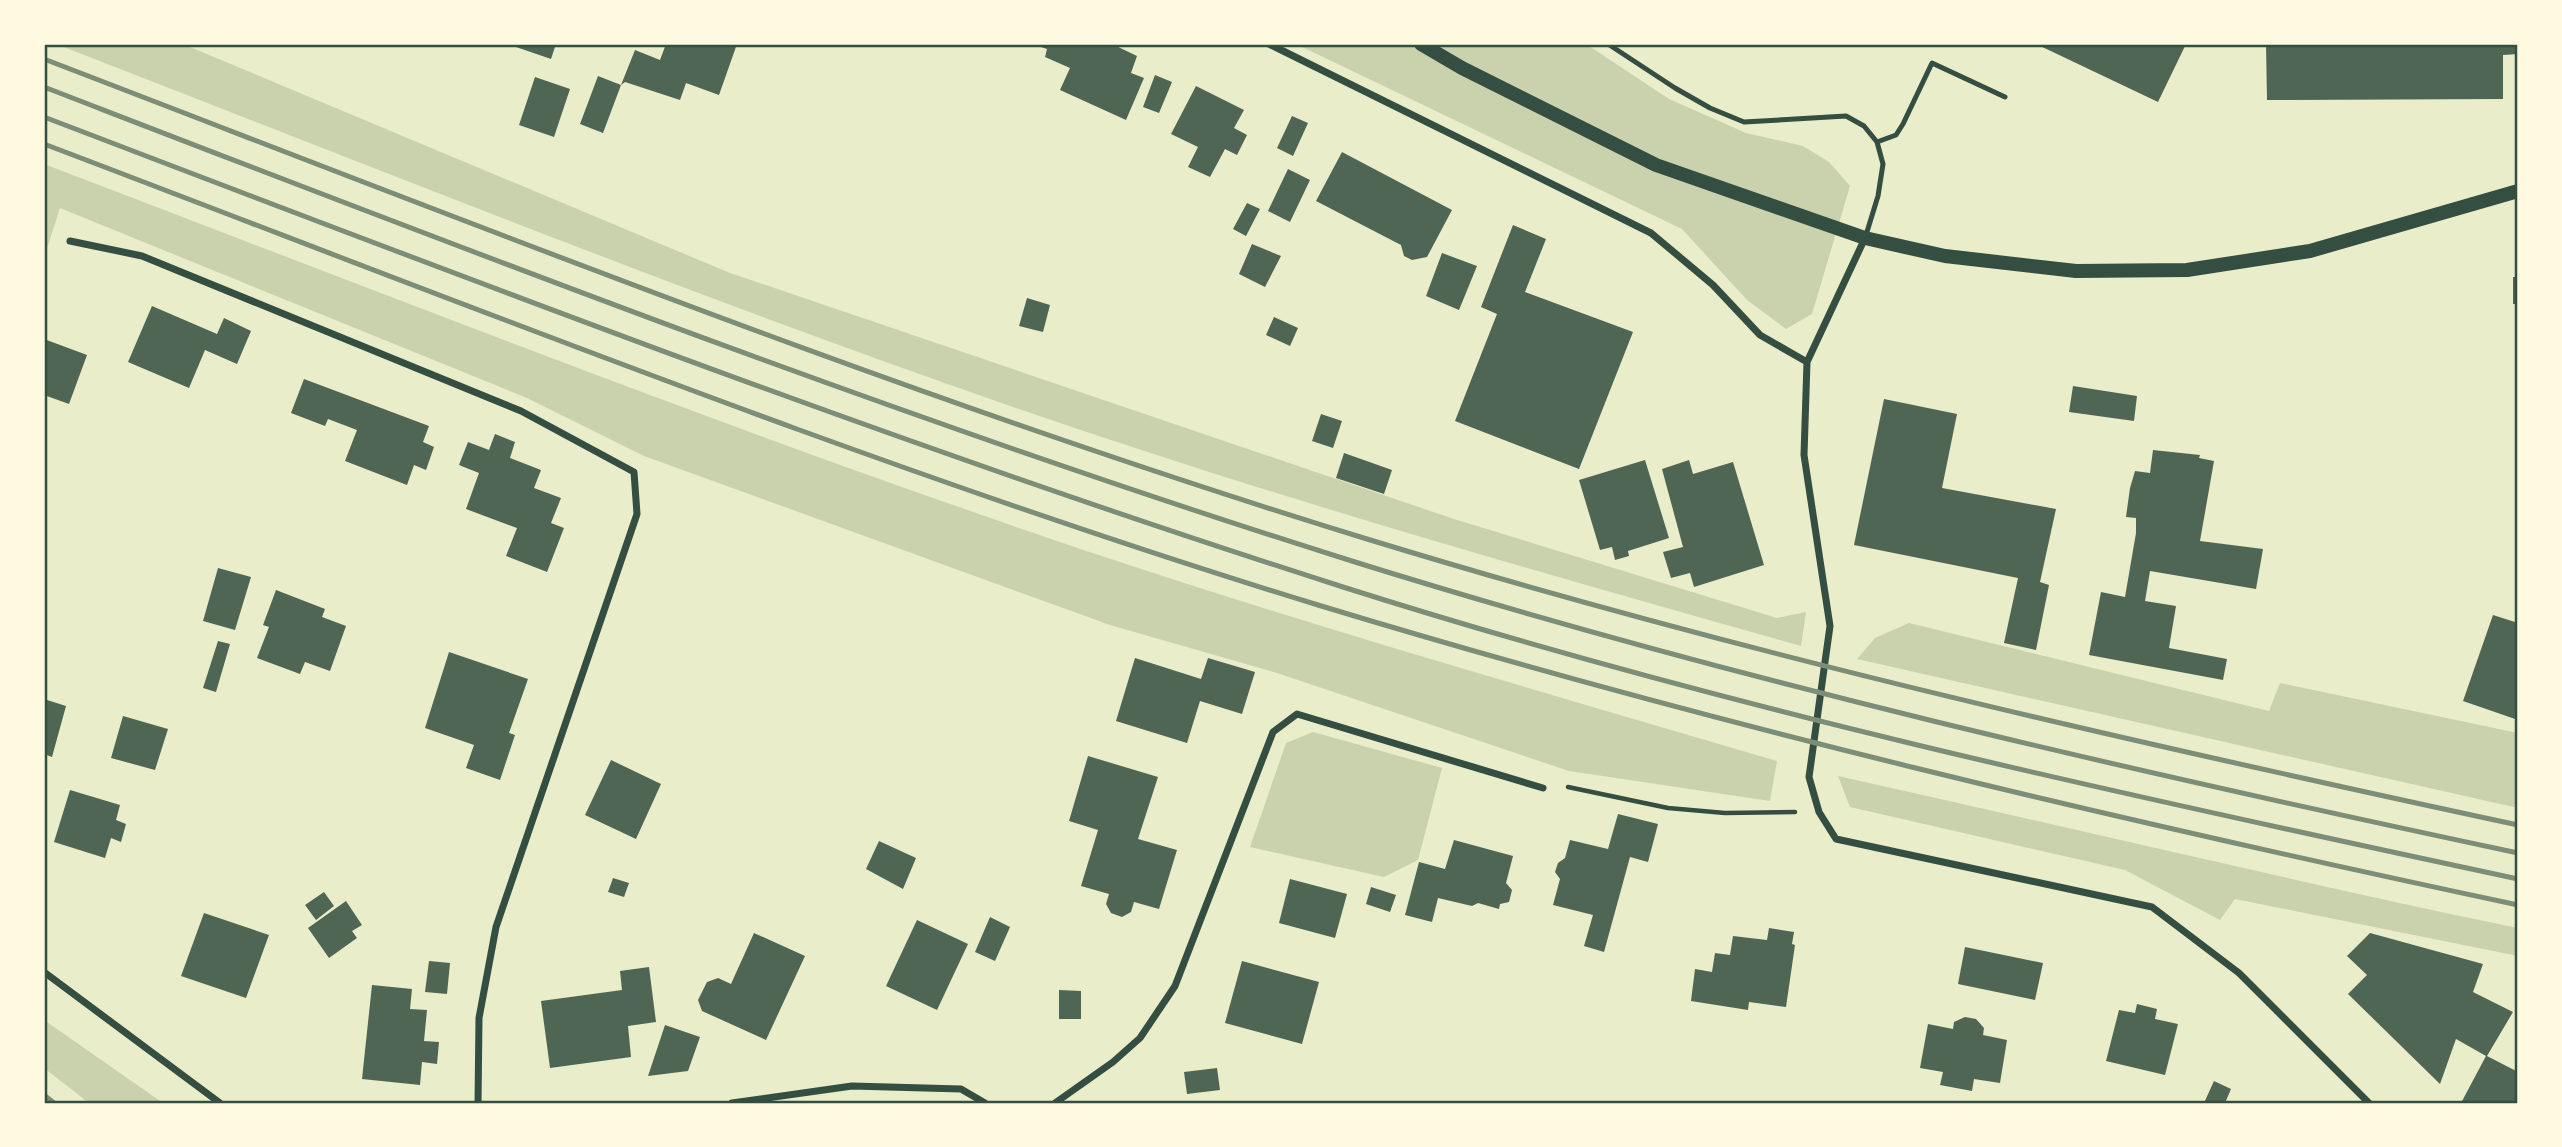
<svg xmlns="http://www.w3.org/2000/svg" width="2562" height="1147" viewBox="0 0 2562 1147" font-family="Commissioner,sans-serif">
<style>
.green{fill:#cad2ad}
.building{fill:#4f6655}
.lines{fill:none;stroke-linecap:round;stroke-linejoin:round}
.path{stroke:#344e41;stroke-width:4.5}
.service{stroke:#344e41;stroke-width:5}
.minor{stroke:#344e41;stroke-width:7}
.secondary{stroke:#344e41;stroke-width:14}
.rail{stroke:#7c8e77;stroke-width:5}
.neatline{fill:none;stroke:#344e41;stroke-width:2.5}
</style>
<rect width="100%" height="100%" fill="#e9edc9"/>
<!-- green -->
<path class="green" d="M56,44h135l-1,3 540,226 724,246 323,99 29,-6 -5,34c-262,-74 -524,-148 -782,-237 -324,-112 -643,-241 -963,-365z
M1296,44h290l83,55 77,34 57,13 26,16 21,24 -38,128 -26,15 -39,-29 -65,-71z
M44,164c310,118 619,240 932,349 264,93 533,169 801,248l-7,40 -201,-30 -292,-98 -167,-48 -466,-169 -117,-58 -467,-190 -16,50z
M1909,623l360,88 11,-28 238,50v75l-661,-149 18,-21z
M1313,732l129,36 -24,92 -34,17 -134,-30 36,-104z
M1838,776c227,50 453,105 680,152v28l-283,-57 -15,21 -95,-50 -275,-63z
M44,1020l119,83h-74l-45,-35z"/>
<!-- building -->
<path class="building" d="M507,44h49l-5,15z
M666,44h71l-18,51 -33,-12 -6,17 -55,-18 -4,3 14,-35 25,10z
M1032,44h80l25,12 -6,17 13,5 -18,42 -66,-30 10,-22 -25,-11 2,-8z
M2036,44h150l-28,58z
M2266,44h252v10l-15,1v44l-236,1z
M1155,75l17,7 -13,31 -16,-6z
M598,76l23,9 -18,48 -23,-9z
M535,77l35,12 -16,48 -35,-12z
M1196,86l48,24 -10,18 13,7 -10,20 -12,-6 -15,28 -22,-10 10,-20 -27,-13z
M1292,116l16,7 -15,33 -16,-8z
M1342,152l110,58 -25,47 -15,3 -8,-4 -3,-11 -85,-44z
M1288,169l22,11 -20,42 -22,-11z
M1247,203l13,6 -14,27 -13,-7z
M1513,225l33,14 -21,53 108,40 -54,137 -124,-48 42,-107 -16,-7z
M1252,244l29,12 -16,31 -26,-13z
M1442,253l35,13 -18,44 -33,-14z
M2513,277h5v27h-5z
M1027,298l23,7 -7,27 -24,-6z
M152,306l65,28 7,-16 27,13 -14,33 -32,-14 -16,38 -61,-26z
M1274,317l24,11 -8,18 -24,-11z
M44,339l43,16 -18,49 -25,-9z
M304,379l125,47 -6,16 11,5 -8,23 -12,-5 -7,20 -62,-24 12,-31 -29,-11 -3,7 -34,-13z
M2073,386l64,10 -3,25 -65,-9z
M1884,399l73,15 -15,74 114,21 -16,73 9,3 -13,65 -32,-7 14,-65 -164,-33z
M1321,414l21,7 -9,27 -21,-7z
M495,434l20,8 -5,16 31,12 -7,18 27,10 -10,25 13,5 -17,44 -41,-16 11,-28 -51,-19 13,-36 -20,-8 9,-23 21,8z
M2153,450l47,5 -1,3 15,3 -14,80 63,8 -7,40 -106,-18 -5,30 31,5 -7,42 58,11 -4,21 -134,-25 12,-63 24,5 11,-64v-15l-10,-1 4,-29 5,-17 15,2z
M1344,453l48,17 -8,24 -48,-16z
M1645,460l24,78 -41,13 1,5 -14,4 -3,-13 -12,3 -21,-70z
M1689,460l4,14 40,-12 31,103 -70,22 -4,-14 -19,5 -8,-26 20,-5 -21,-78z
M218,568l33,9 -16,53 -32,-9z
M276,590l49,19 -3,8 24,9 -16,45 -25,-9 -5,12 -43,-16 12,-31 -6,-2z
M2493,615l25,8v97l-55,-19z
M218,641l12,3 -14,48 -13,-4z
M449,652l79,27 -19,54 6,2 -15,45 -34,-12 8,-23 -49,-17z
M1135,658l66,21 7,-21 47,14 -13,42 -42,-13 -13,42 -71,-22z
M44,699l22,7 -14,51 -8,-3z
M123,716l45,13 -13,41 -44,-12z
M1088,756l70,21 -20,62 39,11 -18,59 -25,-7 -3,10 -9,5 -11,-4 -5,-9 3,-10 -28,-8 17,-56 -29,-9z
M611,760l50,24 -25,55 -51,-24z
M70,790l50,15 -4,15 10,4 -5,18 -10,-4 -6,20 -51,-16z
M1618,814l40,10 -10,38 -18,-5 -26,95 -20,-6 9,-31 -40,-10 7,-26 -5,-7 3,-9 7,-5 5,-18 38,9z
M1454,840l59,16 -7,27 6,7 -3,12 -9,2 -1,5 -21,-6 -6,3 -34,-8 -6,24 -27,-7 14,-53 26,7z
M879,841l37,17 -13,31 -37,-20z
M613,878l16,5 -5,14 -16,-5z
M1290,879l57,15 -12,44 -56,-15z
M1371,887l25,8 -6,17 -24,-8z
M324,892l10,14 -18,14 -11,-15z
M346,901l16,24 -10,6 5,7 -28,20 -21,-30z
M204,913l65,22 -23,63 -65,-22z
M990,917l20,10 -15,34 -20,-9z
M917,920l51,24 -31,66 -51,-24z
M1769,928l25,4 -2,12 3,1 -9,62 -37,-5 -1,8 -57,-9 4,-32 17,3 3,-19 15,2 3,-19 34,4z
M754,933l51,23 -39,84 -64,-29 -4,-11 9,-18 11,-4 13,6z
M2370,933l113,31 -10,28 40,20 -26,44 31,16v31h-57l25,-47 -30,-17 -16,45 -92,-90 19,-19 -20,-19z
M1965,947l78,16 -8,37 -77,-16z
M429,961l21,2 -3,31 -22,-2z
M1242,961l77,21 -17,62 -77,-21z
M649,967l7,55 -28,4 3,31 -81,11 -9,-67 81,-11 -2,-19z
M372,985l40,4 -2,20 17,1 -3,31 15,1 -2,22 -15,-2 -2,23 -58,-6z
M1059,990l22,1v28h-22z
M2137,1004l20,5 -2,10 23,5 -13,51 -59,-14 13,-51 16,3z
M1965,1017l11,2 8,9 -1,7 24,5 -7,43 -26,-4 -2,12 -32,-6 3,-13 -23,-4 8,-44 25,5 1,-7z
M665,1025l35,12 -12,34 -40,5z
M1217,1068l3,22 -33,4 -3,-22z
M2214,1081l17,8 -6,14h-21z"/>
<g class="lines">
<!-- path -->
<path class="path" d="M1568,787l100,21 57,5 70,-1"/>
<!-- service -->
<path class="service" d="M1608,44l67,44 35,20 34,14 102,-6 18,10 13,16 6,22 -5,32 -12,39
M1877,142l19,-7 7,-11 29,-61 73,34"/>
<!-- minor -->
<path class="minor" d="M1269,44l382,189 62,52 47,50 47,27
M1865,238l-58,124 -3,93 26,171 -21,151 10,35 17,27 316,68 87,66 130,130
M70,241l72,15 379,155 113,61 3,42 -141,413 -17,91 -1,85
M44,972l176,131
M732,1103l120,-17 109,3 24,14
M1055,1103l58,-41 27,-24 35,-52 98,-254 24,-18 246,74"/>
<!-- secondary -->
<path class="secondary" d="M1421,44l41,24 194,97 209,73 80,18 131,15 111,-1 123,-19 208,-60"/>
<!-- rail -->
<path class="rail" d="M44,59c438,168 875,343 1323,480 379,116 765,203 1151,286
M44,87c433,167 867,336 1311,475 382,119 772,208 1163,291
M44,117c430,164 859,330 1299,470 384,122 781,208 1175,292
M44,144c422,160 842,329 1274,461 395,120 796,214 1200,300
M44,1095l10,8"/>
</g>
<!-- border -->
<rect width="2562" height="1147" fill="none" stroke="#fefae0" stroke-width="91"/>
<rect x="46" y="46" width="2470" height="1056" class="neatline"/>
</svg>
